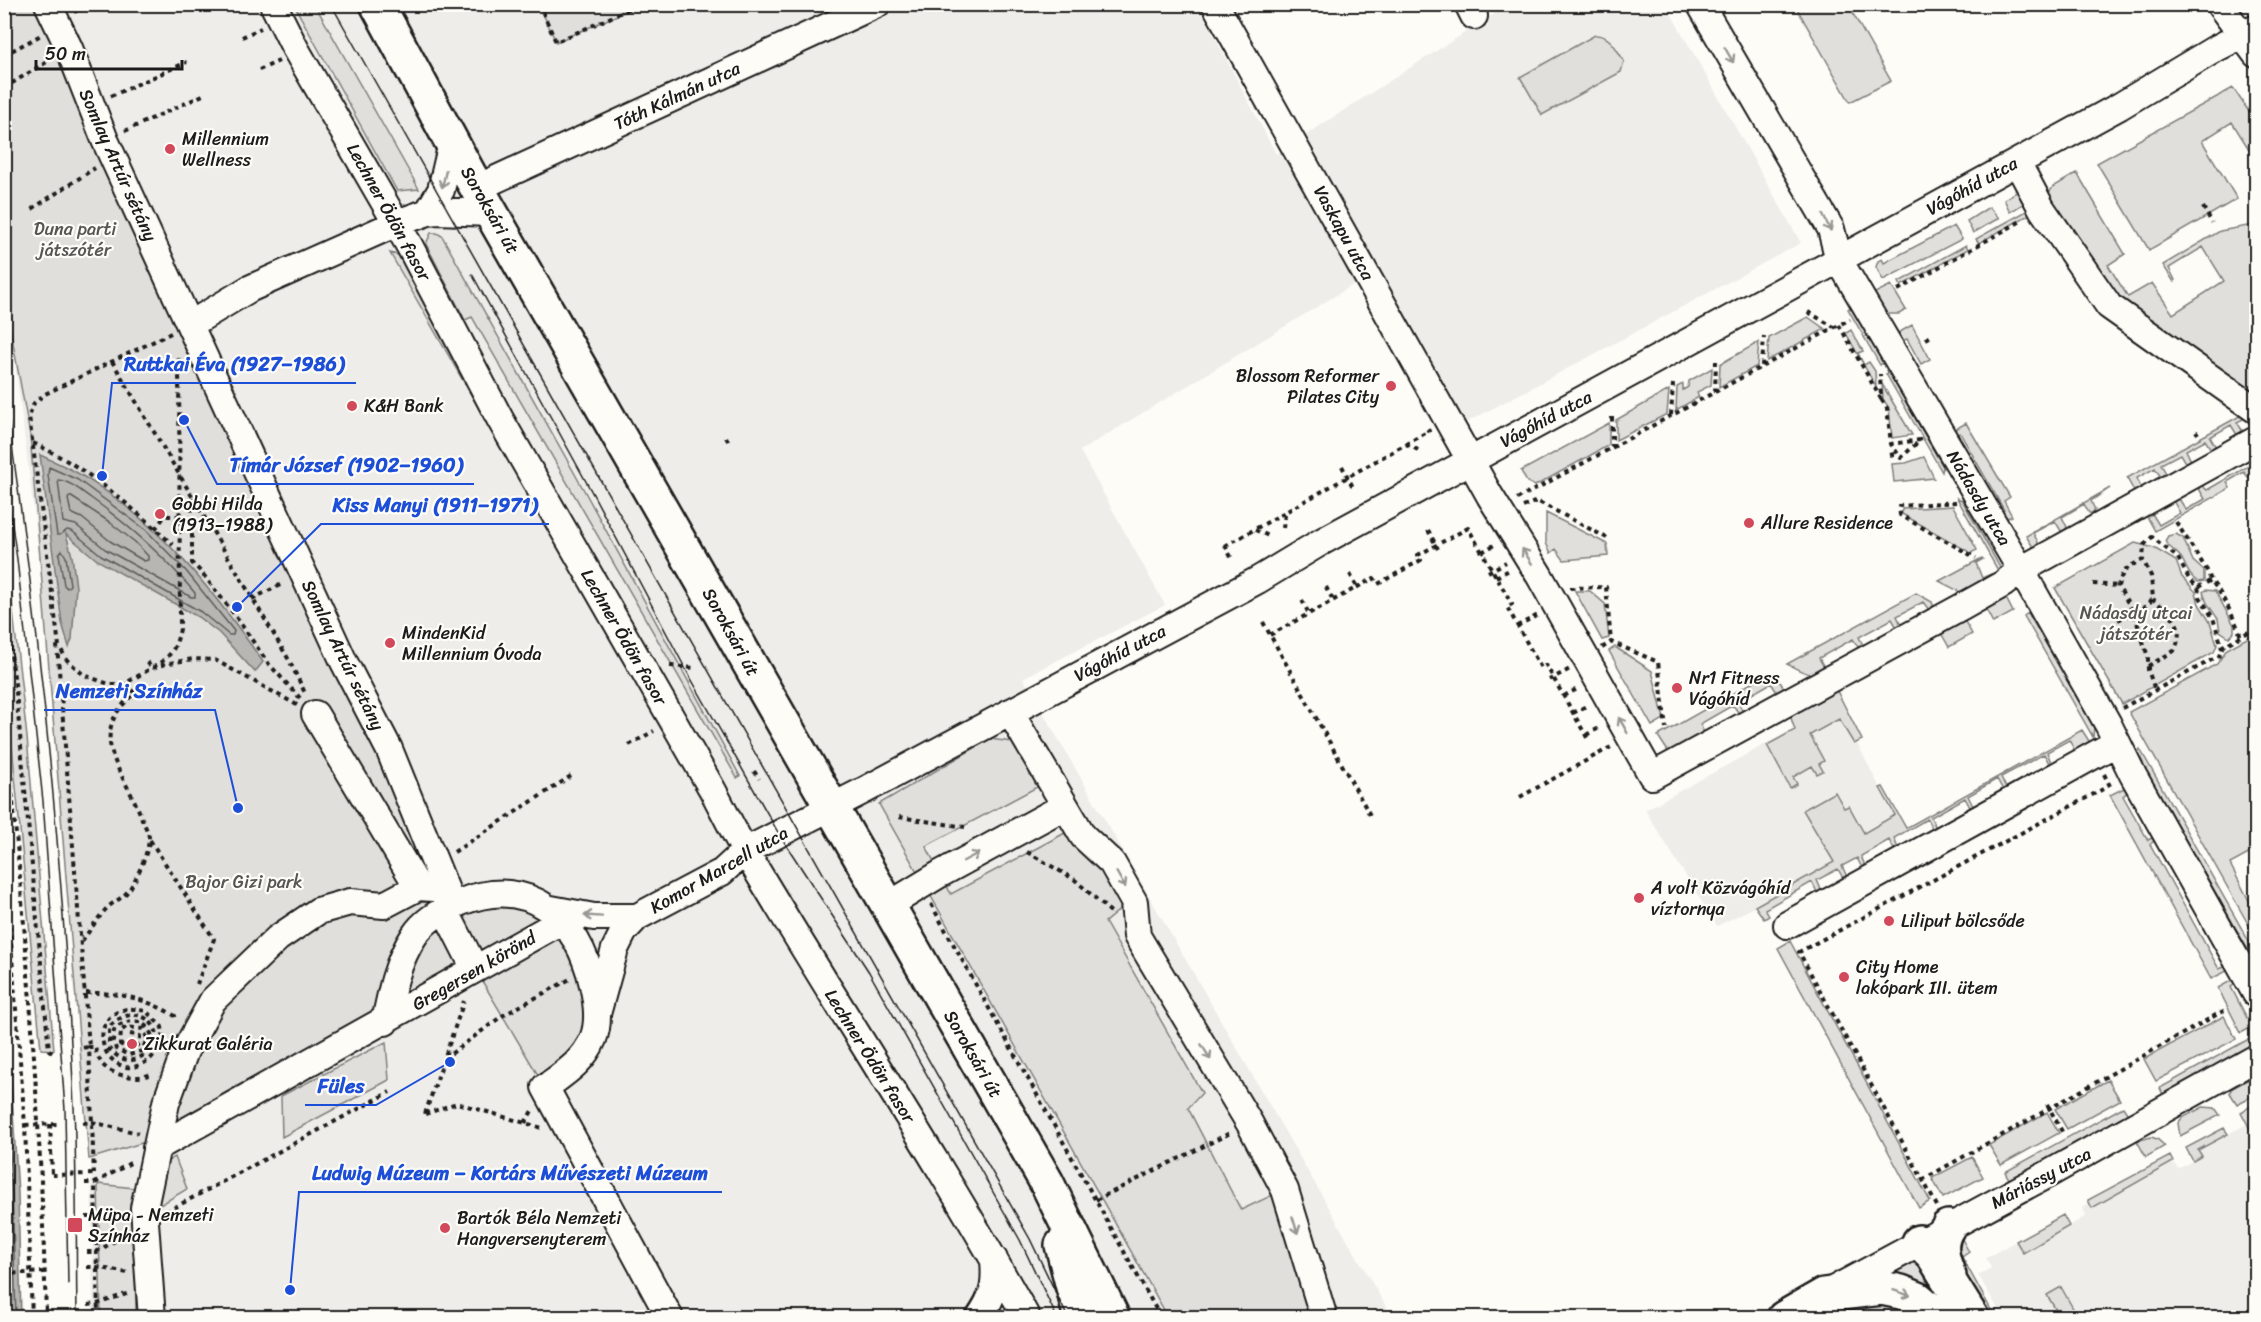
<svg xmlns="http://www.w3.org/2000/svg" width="2261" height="1322" viewBox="0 0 2261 1322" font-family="Sriracha,sans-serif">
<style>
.built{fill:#eeede9}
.green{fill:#e0dfdb;stroke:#7e7e7c;stroke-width:1.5}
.water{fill:#b7b6b2;stroke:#797876;stroke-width:1.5}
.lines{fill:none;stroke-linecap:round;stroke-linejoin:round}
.shore{stroke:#5a5a58;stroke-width:1.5}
.minor-casing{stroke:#1c1c1c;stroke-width:30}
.major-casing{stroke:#1c1c1c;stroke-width:38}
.path{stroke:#1c1c1c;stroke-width:4;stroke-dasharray:4.5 4.5;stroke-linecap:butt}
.minor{stroke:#fdfcf7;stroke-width:26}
.major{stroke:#fdfcf7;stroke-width:33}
.tram{stroke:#1c1c1c;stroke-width:1.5}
.path-bridge{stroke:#1c1c1c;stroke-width:4;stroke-dasharray:4.5 4.5;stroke-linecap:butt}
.oneway{stroke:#989794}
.poi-dot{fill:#d1495b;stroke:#fdfcf7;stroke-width:2}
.labels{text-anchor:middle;stroke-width:4.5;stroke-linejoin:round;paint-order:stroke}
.street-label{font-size:18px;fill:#1c1c1c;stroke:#fdfcf7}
.poi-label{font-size:18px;fill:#1c1c1c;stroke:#fdfcf7;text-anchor:start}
.park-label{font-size:18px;fill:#575655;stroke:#fdfcf7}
.leader{fill:none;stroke:#1d4ed8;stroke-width:2}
.callout-dot{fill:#1d4ed8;stroke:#fdfcf7;stroke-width:2}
.callout-label{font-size:20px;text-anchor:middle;font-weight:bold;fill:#1d4ed8;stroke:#fdfcf7;stroke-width:4.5;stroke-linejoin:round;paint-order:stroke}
</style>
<rect width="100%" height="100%" fill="#fdfcf7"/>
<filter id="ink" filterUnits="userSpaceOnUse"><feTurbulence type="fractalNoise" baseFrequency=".0167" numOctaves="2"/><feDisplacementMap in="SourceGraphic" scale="12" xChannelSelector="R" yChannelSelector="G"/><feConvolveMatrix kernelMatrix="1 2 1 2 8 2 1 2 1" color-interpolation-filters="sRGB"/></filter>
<g filter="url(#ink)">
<!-- built -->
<path class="built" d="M4,5h1194l78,149 232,-149h158l135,238 -341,183 -89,-152 -291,177 85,154 -142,73 369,639h-1299l-2,-163 -33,-452 -49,-387z
M1837,705l66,127 -186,94 -72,-116z
M2256,1103v214h-253l-25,-42 13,-7 -5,-10 30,-17 7,12 63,-37 -4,-8 8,-5 3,5 80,-46 5,7 23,-13 -3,-6 49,-26 -6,-12z"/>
<!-- green -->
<path class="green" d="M4,5h32l399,869v42l53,-22 75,26 31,117 -49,50 -70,-118 -317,169 -69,21 -59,-724 -25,-135z
M294,5h21l104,184 -22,2z
M539,5h101l-84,37z
M1795,5h53l43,76 -41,21z
M1595,35c16,0 21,14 29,26l-3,11 -79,43 -22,-38z
M2233,88l23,34v27l-4,5 -20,-32 -30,19 35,58 -88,51 -52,-87z
M2077,173l48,81 -17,11 20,32 24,-14 21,31 51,-33 -21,-34 -34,21 6,12 -1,2 -11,-17 57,-34 33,-6 3,6v167l-135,-97 -54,-81 -24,-19 10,-14z
M2020,190l8,11 -18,11 -6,-13z
M1989,207l10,11 -26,15 -6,-12z
M2032,208l2,4 -55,31 -3,-4z
M1954,226l8,13 -79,41 -7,-13 2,-6 4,-2 2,4z
M431,233h6l5,3 143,256 155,284 -3,2 -265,-461 -7,3 -39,-76z
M1966,245l2,4 -67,37 -2,-4z
M390,253l11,3 78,137 -1,14z
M1891,285l15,25 -7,4h-14l-12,-20z
M1851,307l32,56 -3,2 -32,-56z
M2109,313l84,63 -4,4 -86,-61z
M1808,317l17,12 -58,32 2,-23z
M1912,325l18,34 -9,5 -14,-25 -7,3v-10z
M1851,330l12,21 -5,2 6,12 5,-3 6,9 1,16 -30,-54z
M1759,342l-2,24 -38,21 1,-23z
M1712,368l-1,17 -14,7 2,5 -23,13 1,-23 6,-3v6l5,-3 1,-6z
M1889,373l54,94 -1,5 -56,-98z
M1882,384l30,51 -20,3 -3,-30 -6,-9z
M1669,390l-2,24 -51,26v-20z
M2247,412l9,8v3l-7,-7 -12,6 8,13 -6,3 -8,-13 -21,12 7,12 -5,2 -7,-11 -19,10 6,13 -5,3 -7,-12 -19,10 7,13 -6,2 -7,-11 -18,10 5,13 -5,6 -10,-19z
M1609,423v22l-74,41 -8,-4 -6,-11z
M1966,423l44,74 -6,4 8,15 -5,2 -6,-1 -2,-4 5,-3 -44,-77 -5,2 -3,-4z
M2255,455l1,18 -8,4 -4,-5 -17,10 3,6 -75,43 -11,-20 7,1 8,13 21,-12 -8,-14 6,-2 8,13 19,-11 -7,-12 2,-3 7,6 45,-26 -3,-7z
M1924,457l10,21 -40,4 -2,-18 14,-1z
M2110,488l-19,13 4,9 -2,3h-4l-5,-9 -22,13 5,10 -2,3 -4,1 -6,-10 -22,12 5,9 -1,4 -4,1 -7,-11z
M1957,498l5,2 40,71 -2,3z
M1953,506l24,44 -6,3 -69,-39v-5z
M1546,513l61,31 1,12 -44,4 -8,-11 -5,4 -5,-10z
M2176,534l7,4 10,23 11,10v10l-6,1c-10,-7 -11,-14 -16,-23 -5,-8 -13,-10 -17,-18l3,-5z
M5,540l22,197 27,313 -13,-1 -36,-377z
M2135,543l19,5 22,13 6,16 14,15 3,12 11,18 7,23 -3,7 -92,52 -67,-116z
M1982,558l1,1 -7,4 6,15 9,-4 2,4 -29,16 -25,-13z
M2205,590l10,1 19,34v7l-5,5 -9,-6 -2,-12 -11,-16 -4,-11z
M1575,591h15l15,13 4,34 -7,2z
M1916,593l16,9 2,6 -2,6 -9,-12 -26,14 6,13 -4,2 -7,-12 -33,18 6,12 -4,3 -8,-13 -34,19 7,13c-14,8 -25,0 -39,-7z
M2005,596l8,16 -20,11 -8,-16z
M2028,613l66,113 -1,11 -69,-121z
M1964,620l8,14 -23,13 -8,-14z
M2256,633v217l-26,14 26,50v24l-127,-226 88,-48 10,-15z
M1615,647l37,24 12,48 -12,7 -43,-75z
M1765,675l16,8 3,6 -4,8 -9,-14 -33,19 7,14 -3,2 -9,-13 -33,19 6,13 -35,19 -13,-20z
M1836,689l26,51 -8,4 -15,-25 -29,16 14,26 -5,3 4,7 -6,3 -5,-8 -19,11 4,7 -7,4 -23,-43 28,-15 -5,-15z
M2082,730l7,11v3l-14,7 -6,-11 -22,12 5,13h-2l-6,-11 -43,23 6,13 -3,2 -7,-13 -29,17 6,12 -3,1 -6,-11 -34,19 6,13 -3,2 -7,-13 -33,19 5,13 -3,2 -7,-13 -28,16 5,12 -3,2 -6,-12 -15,8 6,13 -4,1 -6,-11 -21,11 5,12 -4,2 -6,-12 -47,27 4,7 -5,3 -9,-13 79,-44 -31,-52 32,-18 9,16 5,-2 15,27 31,-18 -15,-27 3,-1 23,41z
M990,739l22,3 27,44 -113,60 25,48 114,-61 35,34 23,40 -18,15 97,171 -14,15 53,102 38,-18 37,125h-148l-289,-513z
M2140,749l116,205v10l-119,-210z
M2126,787l3,4 -6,5 25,44 6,-3 2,3 -6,4 69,125 8,-3 2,4 -18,9 -101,-184z
M1790,941l140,260 -11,7 -141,-260z
M2234,979l3,4 -6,4 16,31 9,-4v11l-15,8 -23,-45z
M2224,1016l12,23 -80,42 -12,-22z
M2256,1035v13l-91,51 -5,-11z
M386,1042l3,38 -107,57 -1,-41z
M2256,1075v19l-19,10 -7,-11 1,-4z
M2108,1080l12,20 -53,29 -12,-20z
M2256,1103v35h-1l-14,-26z
M2123,1107l4,6v4l-114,64 -4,-2 -4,-7z
M2203,1107l12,1 5,7 -40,21 -2,-13 4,-5z
M2047,1112l12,21 -58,32 -12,-20z
M2224,1128l4,6 -30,16 4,6 -9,5 -7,-13z
M2151,1137l6,2 8,7 -19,11 -9,-16z
M2170,1156l3,6 -81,46 -4,-8z
M175,1157l12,32 -32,19 9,-45z
M1972,1157l11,20 -40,21 -11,-20z
M98,1184l36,4 2,129h-35z
M2063,1215l6,11 -46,27 -7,-12z
M1962,1239l7,13 -7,5 33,60h-12l-30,-51 2,-23z
M1915,1254l20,35 -23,-11 -30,-5z
M2061,1287l14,25 -15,5 -13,-22z
M1894,1305l26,13h-87c19,-10 39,-12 61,-13z"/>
<!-- water -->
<path class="water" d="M40,455c13,6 28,12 41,20 76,45 132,115 182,187l-8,10 -36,-39 -21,-16 -101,-57 -31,-26 6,22 4,31 -4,52 -3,8 -7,-24z
M4,968l14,225 3,125 -17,-1z"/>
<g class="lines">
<!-- shore -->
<path class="shore" d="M49,467l29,13 68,50 40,41 48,60 -1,4h-4l-28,-23 -100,-57 -29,-24 -5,-1 -7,5h-3l-9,-60z
M58,480c12,1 23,11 33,18 39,28 73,58 104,95v4h-4l-86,-48 -29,-24 -13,-3z
M70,496l38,25 27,21 13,14v4l-4,1 -34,-20 -28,-23 -11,-5 -3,-14z
M62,550l4,7 4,28 -3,3 -3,-3 -5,-31z
M4,1065l8,128 4,125
M4,1186l4,132"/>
<!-- minor casing -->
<g class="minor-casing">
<path id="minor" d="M48,4l21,44 36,92 239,522 45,87 57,141v18l3,10 26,51
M273,4l22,44 114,197 91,174 212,370c12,22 22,44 35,65 92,155 192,306 280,464
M1215,4l275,492 49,79 113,201 310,-169 41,-23 18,-14 235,-130
M1468,4l6,12
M1700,4l131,225 8,31 182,310 87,154 25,51 123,219
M2219,4l37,50
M2017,162l25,47 67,97 147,104
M477,188l400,-184
M428,212l13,-22 11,-47
M191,324l58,-35 148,-66 31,-11 9,-1 54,2
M1010,712l73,124 29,27 22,39 3,34 113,188 35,66 39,128
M315,714l103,173 15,1
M889,905l51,-31 125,-68
M551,909l43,8h43
M1787,925l329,-182
M597,1014l18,-65 9,-18 13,-14 85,-45 23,-21 120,-61 393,-210 63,-38 169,-92 630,-344 95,-57 41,-21
M385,1022c6,-30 12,-60 29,-86 10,-16 30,-27 47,-34 70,-28 117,17 132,83 4,17 7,37 0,54 -9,21 -25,32 -43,45
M545,1087l125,231
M156,1148l407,-228
M1831,1291l219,-118 206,-115
M152,1318l-8,-110 22,-105 19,-52 28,-51 65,-62 40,-27 32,-9 34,3 34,-18
M979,1318c15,-22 17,-32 15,-59"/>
</g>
<!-- major casing -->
<g class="major-casing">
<path id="major" d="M377,4l93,172 577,1007 66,135
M1948,1227c-11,17 -6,31 1,49
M1919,1242l14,13 39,63
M1062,1245l19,73
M1784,1318l40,-23 58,-7 19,4 17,7 22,19"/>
</g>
<!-- path -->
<path class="path" d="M539,4l17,38 84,-38
M74,12l15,-8
M242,37l19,-9
M4,55l37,-20
M259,70l20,-9
M4,88l46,-28
M111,96l76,-34
M125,131l78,-36
M2203,207l9,16
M32,209l63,-41
M1898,290l125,-70
M1808,312l26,15
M1839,325l42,74 -1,-25
M171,333l-126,61 -11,9 -5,13 30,230 8,14 17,15 25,9h15l28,-16 18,-5 23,-4 22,1 82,45
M1926,339l5,-3
M112,361l177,299 17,35
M1762,366l2,-30
M1715,392l1,-31
M1881,399l6,9 4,36 10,14 19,-18 -29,4
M1671,415l2,-31
M1612,417v30
M2196,431l2,3
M726,437l4,7
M33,443c53,24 97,62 140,102
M1406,444l14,7
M1890,455l8,-2
M1342,466l12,23
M192,498v65l10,10 32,41 34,49 32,35
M1517,499l333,-180
M1956,502l-57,4 1,9 76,43
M1523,507l14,-6 70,37
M2176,522l32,50c2,9 7,13 12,21 8,14 16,28 21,44
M1283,528l2,-15
M155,529l10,-13h16
M1255,530l14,6
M1428,530l10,19
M1225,545l6,12
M1225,546l204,-115 -2,-2
M1482,552l12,-7
M1488,572l18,-10
M1350,574l8,15
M1496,577l15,-8
M2093,584l25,2
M1326,587l8,15
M2198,587l12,-6
M1570,588l36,-1 5,55
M252,599l32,-16
M1302,600l8,16
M4,602l12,90 33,358 6,4
M2118,620l28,-14 7,-7 -2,-23 -8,-16
M1263,622l108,195
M1517,626l21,-11
M1270,635l104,-57 4,6 43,-24 -3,-5 50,-27 44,76 -5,3 34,61 5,-3 43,76
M57,645l32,402 -10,1
M2221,647l35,-19
M1602,648l9,-6 47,20 8,66
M147,662l5,6c19,-12 23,-17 28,-39l-1,-272
M670,666l25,2
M2148,666l26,-15c13,-27 -3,-36 -21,-52
M1549,680l21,-11
M1564,696l15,-8
M2122,708l97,-52 3,-7 -2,-9 -7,-22 -13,-21 -2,-10 -9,-8 -11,-21 -26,-21 -8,8 -1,15c-15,6 -21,11 -25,26l16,27 14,44v13l7,20
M4,713c21,201 37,402 42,605
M1573,713l15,-8
M1586,735l15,-8
M629,745l25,-14
M754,771l5,8
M2104,774l6,12
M1520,797l91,-50
M899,817l66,10
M150,840l64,99 -17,45
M454,852l117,-76
M1027,852l47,27 39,35
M4,854l21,271 7,193
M931,904l230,414
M82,941c8,-11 16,-23 25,-33 6,-6 16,-10 21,-17 8,-10 20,-38 21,-51 1,-6 -5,-15 -7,-21 -16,-47 -60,-82 -7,-126l-11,-9
M86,993c32,-1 62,6 89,23l1,5
M130,1034l10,2v7c-7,6 -12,6 -20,1l1,-13 5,-4 17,2 4,9 -5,13 -13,4 -13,-6 -3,-8 1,-11c27,-26 55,12 25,28 -11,6 -22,-1 -30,-9v-22c37,-37 68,20 35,36 -6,3 -11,5 -18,4 -29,-7 -33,-49 -3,-57 7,-3 16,0 23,1l16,16 2,16
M444,1059l58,-43 68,-37
M2047,1104l17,31
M425,1114l32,-11 85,25
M425,1114l39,-113
M83,1123l9,-1 46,11
M525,1123l8,-14
M50,1124l2,51
M25,1125l33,-1
M94,1174l-5,-127h6c1,6 4,13 8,18 10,11 37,16 50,8
M1922,1180l303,-170
M85,1183h10
M1096,1200l136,-68
M1937,1206l-138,-254 304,-163
M166,1212l224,-120
M86,1217h38
M87,1252h9l29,-17
M87,1267h9l32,6
M4,1274l41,-2
M88,1305l9,-1 32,-11
M98,1318l-3,-135 37,-21"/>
<!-- minor -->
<use href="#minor" class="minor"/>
<!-- major -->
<use href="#major" class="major"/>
<!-- tram -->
<path class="tram" d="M331,4l699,1235 38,79
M472,274l122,222 91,172 94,166 90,138 151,268 37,78
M4,392c36,237 60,476 70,715 3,70 2,141 3,211
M4,471l13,88 26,242 22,309 3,174"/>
<!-- path-bridge -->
<path class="path-bridge" d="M52,1175l42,-1"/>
</g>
<!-- one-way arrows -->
<defs><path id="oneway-shaft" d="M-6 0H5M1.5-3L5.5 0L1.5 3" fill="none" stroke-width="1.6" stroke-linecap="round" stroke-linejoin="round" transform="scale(1.5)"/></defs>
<g class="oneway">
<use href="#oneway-shaft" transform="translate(1729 55) rotate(60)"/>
<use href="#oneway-shaft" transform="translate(444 179) rotate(103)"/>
<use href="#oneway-shaft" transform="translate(1827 223) rotate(63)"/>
<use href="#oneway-shaft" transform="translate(1527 556) rotate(-122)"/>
<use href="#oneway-shaft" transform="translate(1623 725) rotate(-119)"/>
<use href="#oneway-shaft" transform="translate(971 857) rotate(-28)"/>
<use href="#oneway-shaft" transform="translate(1121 880) rotate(60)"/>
<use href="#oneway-shaft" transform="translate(593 916) rotate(-176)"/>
<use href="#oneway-shaft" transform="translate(1206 1052) rotate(59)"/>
<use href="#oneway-shaft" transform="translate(1295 1225) rotate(73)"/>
<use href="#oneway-shaft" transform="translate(1902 1293) rotate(18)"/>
</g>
</g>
<!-- markers -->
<g class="poi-dot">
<circle cx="170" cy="149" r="6"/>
<circle cx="1391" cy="386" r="6"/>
<circle cx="352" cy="406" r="6"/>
<circle cx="160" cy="514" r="6"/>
<circle cx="1749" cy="523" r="6"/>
<circle cx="390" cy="643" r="6"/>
<circle cx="1677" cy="688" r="6"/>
<circle cx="1639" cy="898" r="6"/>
<circle cx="1889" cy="921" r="6"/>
<circle cx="1844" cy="977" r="6"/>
<circle cx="132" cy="1044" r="6"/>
<rect x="67" y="1217" width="16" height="16" rx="3"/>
<circle cx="445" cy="1228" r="6"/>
</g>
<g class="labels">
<!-- street labels -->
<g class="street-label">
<text transform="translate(677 96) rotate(-25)" y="6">Tóth Kálmán utca</text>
<text transform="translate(118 165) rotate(66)" y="6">Somlay Artúr sétány</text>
<text transform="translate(1972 186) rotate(-29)" y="6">Vágóhíd utca</text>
<text transform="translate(490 210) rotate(60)" y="6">Soroksári út</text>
<text transform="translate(389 212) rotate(61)" y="6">Lechner Ödön fasor</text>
<text transform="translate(1344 233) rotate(61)" y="6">Vaskapu utca</text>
<text transform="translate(1546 419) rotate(-28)" y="6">Vágóhíd utca</text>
<text transform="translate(1979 498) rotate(59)" y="6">Nádasdy utca</text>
<text transform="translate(731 632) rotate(61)" y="6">Soroksári út</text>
<text transform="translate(624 637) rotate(60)" y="6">Lechner Ödön fasor</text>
<text transform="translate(1120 653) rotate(-28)" y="6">Vágóhíd utca</text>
<text transform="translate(343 655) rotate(64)" y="6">Somlay Artúr sétány</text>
<text transform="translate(719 870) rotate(-30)" y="6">Komor Marcell utca</text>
<text transform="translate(474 971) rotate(-30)" y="6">Gregersen körönd</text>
<text transform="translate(973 1054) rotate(60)" y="6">Soroksári út</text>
<text transform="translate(870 1056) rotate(58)" y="6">Lechner Ödön fasor</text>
<text transform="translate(2041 1178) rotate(-28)" y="6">Máriássy utca</text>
</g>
<!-- poi labels -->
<g class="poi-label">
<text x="182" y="145">Millennium<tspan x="182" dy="21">Wellness</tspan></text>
<text x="1379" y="382" text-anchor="end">Blossom Reformer<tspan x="1379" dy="21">Pilates City</tspan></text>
<text x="364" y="412">K&amp;H Bank</text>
<text x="172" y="510">Gobbi Hilda<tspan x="172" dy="21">(1913–1988)</tspan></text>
<text x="1761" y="529">Allure Residence</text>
<text x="402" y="639">MindenKid<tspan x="402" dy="21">Millennium Óvoda</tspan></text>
<text x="1689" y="684">Nr1 Fitness<tspan x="1689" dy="21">Vágóhíd</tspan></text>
<text x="1651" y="894">A volt Közvágóhíd<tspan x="1651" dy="21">víztornya</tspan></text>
<text x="1901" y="927">Liliput bölcsőde</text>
<text x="1856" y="973">City Home<tspan x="1856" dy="21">lakópark III. ütem</tspan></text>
<text x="144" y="1050">Zikkurat Galéria</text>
<text x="88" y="1221">Müpa - Nemzeti<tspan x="88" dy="21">Színház</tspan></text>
<text x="457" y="1224">Bartók Béla Nemzeti<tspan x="457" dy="21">Hangversenyterem</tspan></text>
</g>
<!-- park labels -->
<g class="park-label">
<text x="75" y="235">Duna parti<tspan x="75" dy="21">játszótér</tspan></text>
<text x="2136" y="619">Nádasdy utcai<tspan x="2136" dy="21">játszótér</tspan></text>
<text x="244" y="888">Bajor Gizi park</text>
</g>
</g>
<!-- callouts -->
<path class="leader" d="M102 476L112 383H356M184 420L217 484H474M237 607L321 524H549M238 808L215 710H44M450 1062L376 1105H305M290 1290L299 1192H722"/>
<g class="callout-dot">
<circle cx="102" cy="476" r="6"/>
<circle cx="184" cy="420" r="6"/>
<circle cx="237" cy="607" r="6"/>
<circle cx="238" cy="808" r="6"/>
<circle cx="450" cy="1062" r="6"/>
<circle cx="290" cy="1290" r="6"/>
</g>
<g class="callout-label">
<text x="234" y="371">Ruttkai Éva (1927–1986)</text>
<text x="346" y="472">Tímár József (1902–1960)</text>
<text x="435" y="512">Kiss Manyi (1911–1971)</text>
<text x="129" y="698">Nemzeti Színház</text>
<text x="341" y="1093">Füles</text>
<text x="510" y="1180">Ludwig Múzeum – Kortárs Művészeti Múzeum</text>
</g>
<!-- margin -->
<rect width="2261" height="1322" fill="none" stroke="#fdfcf7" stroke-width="24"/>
<rect x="12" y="12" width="2237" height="1298" fill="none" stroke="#1c1c1c" stroke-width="2" filter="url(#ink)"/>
<!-- scale -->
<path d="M36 60v9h146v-9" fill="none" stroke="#1c1c1c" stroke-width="3"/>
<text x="45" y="60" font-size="18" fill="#1c1c1c" stroke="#fdfcf7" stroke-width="4.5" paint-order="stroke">50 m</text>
</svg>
